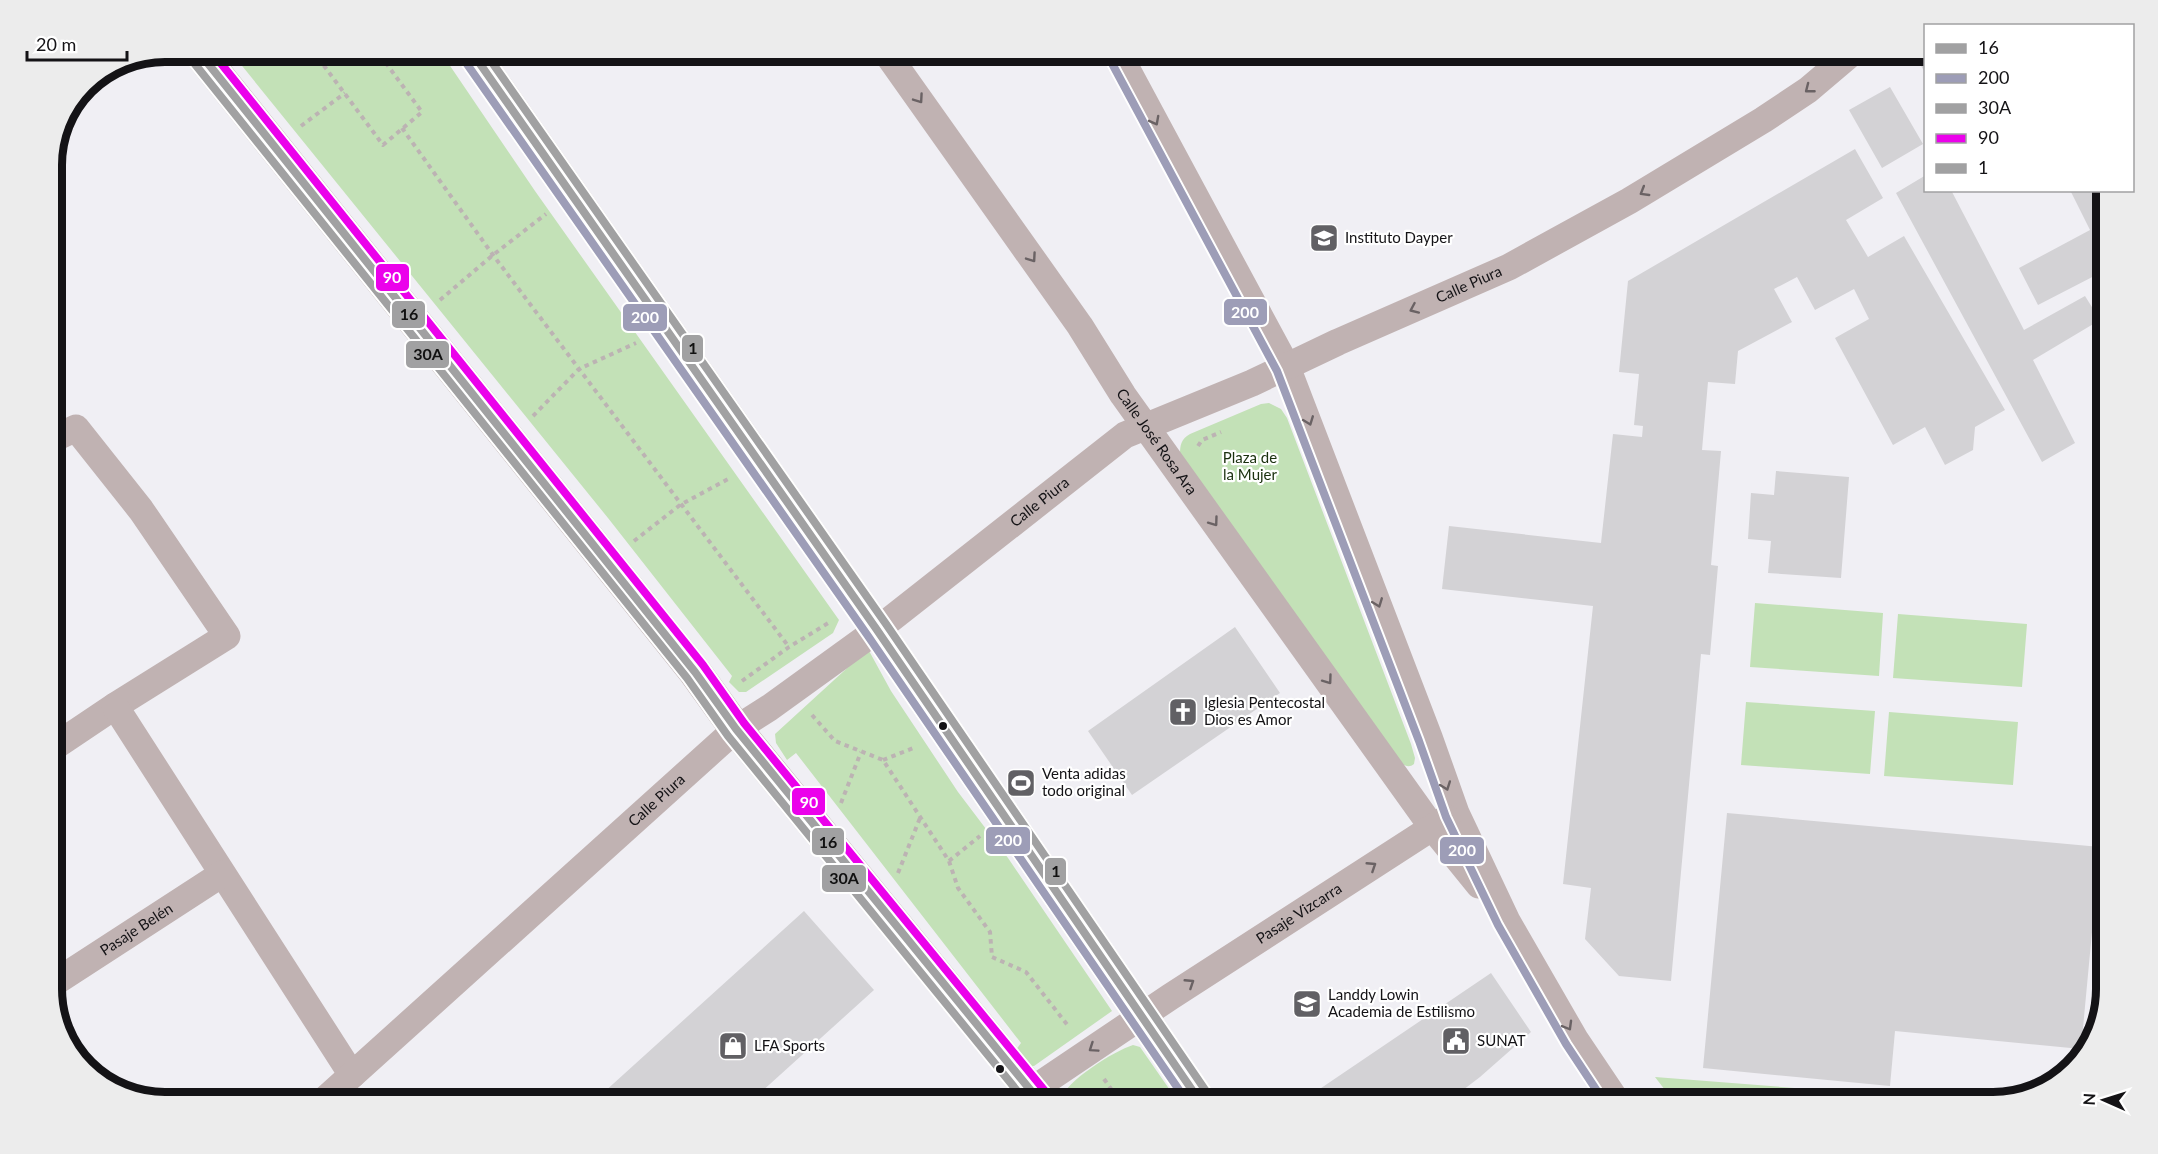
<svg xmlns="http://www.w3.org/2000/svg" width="2158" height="1154" viewBox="0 0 2158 1154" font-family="Lato,sans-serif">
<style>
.green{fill:#c3e1b7}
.building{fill:#d3d2d5}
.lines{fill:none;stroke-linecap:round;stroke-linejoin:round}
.path{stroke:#bcb3b3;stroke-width:4;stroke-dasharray:4.5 4.5;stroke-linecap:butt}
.minor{stroke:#c0b2b2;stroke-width:27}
.tertiary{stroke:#c0b2b2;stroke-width:33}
.bus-1-casing{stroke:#fff;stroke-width:12}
.bus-2-casing{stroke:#fff;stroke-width:12}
.bus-3-casing{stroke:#fff;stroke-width:12}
.bus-4-casing{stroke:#fff;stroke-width:12}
.bus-5-casing{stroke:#fff;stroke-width:12}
.bus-1{stroke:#a1a1a2;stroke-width:8}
.bus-2{stroke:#9d9db7;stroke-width:8}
.bus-3{stroke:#a1a1a2;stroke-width:8}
.bus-4{stroke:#eb01eb;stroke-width:8}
.bus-5{stroke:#a1a1a2;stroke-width:8}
.oneway{stroke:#6a6264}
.bus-dot{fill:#141316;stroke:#fff;stroke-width:2}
.labels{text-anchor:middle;stroke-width:4.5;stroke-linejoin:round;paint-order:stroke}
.poi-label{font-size:15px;fill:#141316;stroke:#fff;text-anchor:start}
.street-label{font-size:15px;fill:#141316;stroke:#fff}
.park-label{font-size:15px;fill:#1a300e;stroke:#fff}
.rim{fill:none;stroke:#141316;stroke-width:8}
.line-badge{stroke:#fff;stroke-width:2}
.badge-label{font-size:16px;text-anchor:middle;font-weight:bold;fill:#fff}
.pale-badge-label{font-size:16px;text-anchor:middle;font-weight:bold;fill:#111}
</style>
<rect width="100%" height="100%" fill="#f0eff4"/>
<!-- green -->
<path class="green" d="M230,51h210l95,140 304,429 -6,13 -87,59h-7l-10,-10 3,-6 -124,-158z
M1269,403l12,6 6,9 124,326 4,14 -1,6c-5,4 -8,2 -14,-1l-220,-308c0,-10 1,-16 10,-21l71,-30z
M1755,603l128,10 -4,63 -129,-9z
M1898,614l129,10 -5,63 -129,-9z
M868,649l23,42 67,101 50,66 104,153 -78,55h-5l-14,-15 6,-8 -225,-290 -9,7 -11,-17 -1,-9z
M1746,702l129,9 -5,63 -129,-9z
M1889,712l129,10 -5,63 -129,-9z
M1133,1045l7,2 39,56h-116l-3,-3c6,-19 54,-49 73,-55z
M1655,1077l178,14v12h-158z"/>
<!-- building -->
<path class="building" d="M1912,51h14v23z
M1890,87l33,57 -41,24 -33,-58z
M1855,149l28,49 -37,22 22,37 36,-21 101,174 -30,17 -2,23 -28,15 -20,-38 -32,18 -58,-107 34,-19 -15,-30 -39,21 -18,-33 -23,12 18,33 -54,29 -3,33 -27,-2 -6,68 19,1 -10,114 7,1 -8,89 -9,-1 -30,327 -52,-5 -34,-37 6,-51 -28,-4 30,-278 -151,-17 7,-63 152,17 12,-109 29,3 1,-11 -9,-1 5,-51 -20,-2 9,-91z
M1926,175v15h25l73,140 61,-34 15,24 -67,40 42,83 -33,19 -146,-269z
M2070,190h37v91l-5,-9 -64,33 -19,-37 71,-38z
M1776,471l73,6 -8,101 -73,-5 3,-32 -23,-2 3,-46 23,2z
M2107,555v16l-7,-11z
M1235,627l45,66 -148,102 -44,-64z
M1727,813l373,34 -19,202 -186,-18 -5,55 -187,-18z
M804,911l70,79 -125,113h-157z
M1491,973l40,59 -51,45 -34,26h-147z"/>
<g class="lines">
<!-- path -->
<path class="path" d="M313,51l70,94 39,-33 -45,-61
M301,126l44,-33
M402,128l91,127 296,392
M440,300l53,-45 53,-41
M533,416l46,-47 57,-26
M1198,446l4,-6 19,-8
M634,541l46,-36 50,-27
M742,681l47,-34 41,-25
M812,715l23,26 48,19 66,101 9,27 32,44 2,25 34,15 43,55
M883,760l33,-13
M841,803l20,-51
M949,861l31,-25
M898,873l22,-55
M1104,1079l17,24"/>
<!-- minor -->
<g class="minor">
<path id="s1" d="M885,51l195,275 43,69 309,432 47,58"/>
<path d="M1117,51l170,316 142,370 27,76 51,108 68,118 43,64"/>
<path d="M51,440l25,-12 65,82 86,126 -112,70 -64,43"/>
<path d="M115,706l237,369"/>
<path id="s2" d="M51,985l171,-111"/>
<path id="s3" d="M1032,1090l138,-93 277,-179"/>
<path id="s4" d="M321,1103l415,-374 33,-21 108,-78 248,-195 127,-52 86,-41 171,-75 120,-66 134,-81 45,-30 46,-39"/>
</g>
<!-- tertiary -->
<path class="tertiary" d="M198,51l497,621 41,57 305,374
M471,51l406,579 324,473"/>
<!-- bus-1 casing -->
<g class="bus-1-casing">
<path id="bus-1" d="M198,51l497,621 41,57 305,374
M471,51l406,579 324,473"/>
</g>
<!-- bus-2 casing -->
<g class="bus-2-casing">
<path id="bus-2" d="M1108,56l169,315 142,370 27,76 52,108 68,119 39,59
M462,57l406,579 320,467"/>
</g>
<!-- bus-3 casing -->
<g class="bus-3-casing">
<path id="bus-3" d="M190,58l497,620 41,58 299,367"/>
</g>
<!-- bus-4 casing -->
<g class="bus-4-casing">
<path id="bus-4" d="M211,51l492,614 41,58 305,373"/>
</g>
<!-- bus-5 casing -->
<g class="bus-5-casing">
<path id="bus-5" d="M484,51l402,573 324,473"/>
</g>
<!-- bus-1 -->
<use href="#bus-1" class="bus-1"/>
<!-- bus-2 -->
<use href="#bus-2" class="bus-2"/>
<!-- bus-3 -->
<use href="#bus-3" class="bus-3"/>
<!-- bus-4 -->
<use href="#bus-4" class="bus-4"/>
<!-- bus-5 -->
<use href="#bus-5" class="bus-5"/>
</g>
<!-- one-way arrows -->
<defs><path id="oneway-chevron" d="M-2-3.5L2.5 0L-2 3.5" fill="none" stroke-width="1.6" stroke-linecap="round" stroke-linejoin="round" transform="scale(1.5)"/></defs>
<g class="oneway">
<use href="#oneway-chevron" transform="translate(1809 89) rotate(142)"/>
<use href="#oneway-chevron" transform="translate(919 99) rotate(55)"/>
<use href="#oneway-chevron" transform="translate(1155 121) rotate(62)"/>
<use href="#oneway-chevron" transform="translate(1644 192) rotate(149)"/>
<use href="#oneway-chevron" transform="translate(1032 258) rotate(55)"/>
<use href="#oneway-chevron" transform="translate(1414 309) rotate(156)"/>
<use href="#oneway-chevron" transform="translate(1309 421) rotate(69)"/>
<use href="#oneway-chevron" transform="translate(1214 522) rotate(54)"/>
<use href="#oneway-chevron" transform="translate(1378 603) rotate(69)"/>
<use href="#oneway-chevron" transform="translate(1328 680) rotate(54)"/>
<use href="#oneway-chevron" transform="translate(1446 786) rotate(70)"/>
<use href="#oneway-chevron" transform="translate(1372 866) rotate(-33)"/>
<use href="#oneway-chevron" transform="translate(1190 983) rotate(-33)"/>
<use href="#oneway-chevron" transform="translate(1568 1026) rotate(60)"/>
<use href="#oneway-chevron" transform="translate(1093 1048) rotate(146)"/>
</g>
<!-- icons -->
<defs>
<g id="university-square" transform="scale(1.5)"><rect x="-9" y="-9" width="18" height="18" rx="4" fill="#616064" stroke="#fff"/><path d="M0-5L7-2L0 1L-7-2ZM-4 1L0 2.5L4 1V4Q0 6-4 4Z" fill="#fff"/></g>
<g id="church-square" transform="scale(1.5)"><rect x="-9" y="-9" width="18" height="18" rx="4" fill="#616064" stroke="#fff"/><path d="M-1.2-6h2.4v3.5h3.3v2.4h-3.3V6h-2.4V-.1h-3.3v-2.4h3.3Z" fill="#fff"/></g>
<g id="stadium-square" transform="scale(1.5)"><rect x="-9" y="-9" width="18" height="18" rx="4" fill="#616064" stroke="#fff"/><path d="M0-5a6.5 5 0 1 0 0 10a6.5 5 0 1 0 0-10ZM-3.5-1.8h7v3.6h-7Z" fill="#fff"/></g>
<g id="civic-square" transform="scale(1.5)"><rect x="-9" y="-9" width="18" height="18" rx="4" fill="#616064" stroke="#fff"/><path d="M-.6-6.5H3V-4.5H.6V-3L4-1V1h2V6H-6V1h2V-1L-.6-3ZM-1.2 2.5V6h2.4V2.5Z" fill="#fff"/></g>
<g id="shop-square" transform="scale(1.5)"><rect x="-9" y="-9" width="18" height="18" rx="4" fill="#616064" stroke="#fff"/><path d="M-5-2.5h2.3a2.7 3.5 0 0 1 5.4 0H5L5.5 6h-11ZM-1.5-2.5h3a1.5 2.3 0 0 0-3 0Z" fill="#fff"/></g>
</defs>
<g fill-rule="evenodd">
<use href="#university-square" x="1324" y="238"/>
<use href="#church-square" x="1183" y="712"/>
<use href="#stadium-square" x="1021" y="783"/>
<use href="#university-square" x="1307" y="1004"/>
<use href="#civic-square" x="1456" y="1041"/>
<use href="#shop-square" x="733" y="1046"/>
</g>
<!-- markers -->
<g class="bus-dot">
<circle cx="943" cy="726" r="5"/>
<circle cx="1000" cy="1069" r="5"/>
</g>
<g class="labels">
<!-- poi labels -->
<g class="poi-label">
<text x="1345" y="243">Instituto Dayper</text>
<text x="1204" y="708">Iglesia Pentecostal<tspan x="1204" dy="17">Dios es Amor</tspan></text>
<text x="1042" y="779">Venta adidas<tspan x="1042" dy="17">todo original</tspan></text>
<text x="1328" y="1000">Landdy Lowin<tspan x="1328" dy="17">Academia de Estilismo</tspan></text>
<text x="1477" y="1046">SUNAT</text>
<text x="754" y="1051">LFA Sports</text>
</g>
<!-- street labels -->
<g class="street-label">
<text dy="5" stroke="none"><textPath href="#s4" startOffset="1422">Calle Piura</textPath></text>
<text dy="5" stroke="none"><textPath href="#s1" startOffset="476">Calle José Rosa Ara</textPath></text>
<text dy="5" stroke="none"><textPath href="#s4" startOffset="938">Calle Piura</textPath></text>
<text dy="5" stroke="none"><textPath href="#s4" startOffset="452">Calle Piura</textPath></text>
<text dy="5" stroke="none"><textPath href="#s3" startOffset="320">Pasaje Vizcarra</textPath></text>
<text dy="5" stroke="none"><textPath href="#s2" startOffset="102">Pasaje Belén</textPath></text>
</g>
<!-- park labels -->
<g class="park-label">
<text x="1250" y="463">Plaza de<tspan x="1250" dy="17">la Mujer</tspan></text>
</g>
</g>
<!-- crop -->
<path d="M0 0H2158V1154H0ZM165 62H1993A103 103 0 0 1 2096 165V989A103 103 0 0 1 1993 1092H165A103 103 0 0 1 62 989V165A103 103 0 0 1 165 62Z" fill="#ececec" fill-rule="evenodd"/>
<path class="rim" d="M165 62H1993A103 103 0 0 1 2096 165V989A103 103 0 0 1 1993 1092H165A103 103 0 0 1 62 989V165A103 103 0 0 1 165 62Z"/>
<g class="line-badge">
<rect x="375" y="263" width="35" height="29" rx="6" fill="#eb01eb"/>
<rect x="1223" y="298" width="45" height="28" rx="6" fill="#9d9db7"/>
<rect x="391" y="300" width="35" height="29" rx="6" fill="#a1a1a2"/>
<rect x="622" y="303" width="46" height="29" rx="6" fill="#9d9db7"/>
<rect x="681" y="334" width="23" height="29" rx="6" fill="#a1a1a2"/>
<rect x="405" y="340" width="45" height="29" rx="6" fill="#a1a1a2"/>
<rect x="791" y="787" width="35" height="29" rx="6" fill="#eb01eb"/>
<rect x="985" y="826" width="46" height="29" rx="6" fill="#9d9db7"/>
<rect x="811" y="827" width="34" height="29" rx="6" fill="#a1a1a2"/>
<rect x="1439" y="836" width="46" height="29" rx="6" fill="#9d9db7"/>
<rect x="1044" y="857" width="23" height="29" rx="6" fill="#a1a1a2"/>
<rect x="821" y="864" width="46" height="29" rx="6" fill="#a1a1a2"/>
</g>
<g class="badge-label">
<text x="392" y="283">90</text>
<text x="1245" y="318">200</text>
<text x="645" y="323">200</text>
<text x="809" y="808">90</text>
<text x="1008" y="846">200</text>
<text x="1462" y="856">200</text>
</g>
<g class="pale-badge-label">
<text x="409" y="320">16</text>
<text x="693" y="354">1</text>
<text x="428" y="360">30A</text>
<text x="828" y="848">16</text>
<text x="1056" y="877">1</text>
<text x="844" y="884">30A</text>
</g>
<!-- legend -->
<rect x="1924" y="24" width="210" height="168" fill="#ffffff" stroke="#a1a1a2" stroke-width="1.5"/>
<rect x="1936" y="44" width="30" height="9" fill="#a1a1a2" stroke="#a1a1a2" stroke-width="1.5"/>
<text x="1978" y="54" font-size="18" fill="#141316">16</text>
<rect x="1936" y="74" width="30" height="9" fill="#9d9db7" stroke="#a1a1a2" stroke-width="1.5"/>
<text x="1978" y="84" font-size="18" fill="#141316">200</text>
<rect x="1936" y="104" width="30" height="9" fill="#a1a1a2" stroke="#a1a1a2" stroke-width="1.5"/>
<text x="1978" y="114" font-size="18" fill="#141316">30A</text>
<rect x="1936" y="134" width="30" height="9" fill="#eb01eb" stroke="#a1a1a2" stroke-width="1.5"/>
<text x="1978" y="144" font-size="18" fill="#141316">90</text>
<rect x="1936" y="164" width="30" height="9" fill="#a1a1a2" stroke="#a1a1a2" stroke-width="1.5"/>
<text x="1978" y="174" font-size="18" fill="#141316">1</text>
<!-- north arrow -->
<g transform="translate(2104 1100) rotate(273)" stroke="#ffffff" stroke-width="4.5" paint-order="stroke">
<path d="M0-4.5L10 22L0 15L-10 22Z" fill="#141316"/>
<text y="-9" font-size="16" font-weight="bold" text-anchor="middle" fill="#141316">N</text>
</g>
<!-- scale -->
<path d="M27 51v9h100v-9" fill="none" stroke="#141316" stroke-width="3"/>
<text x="36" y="51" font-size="18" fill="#141316" stroke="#ffffff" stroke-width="4.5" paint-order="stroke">20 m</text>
</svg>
